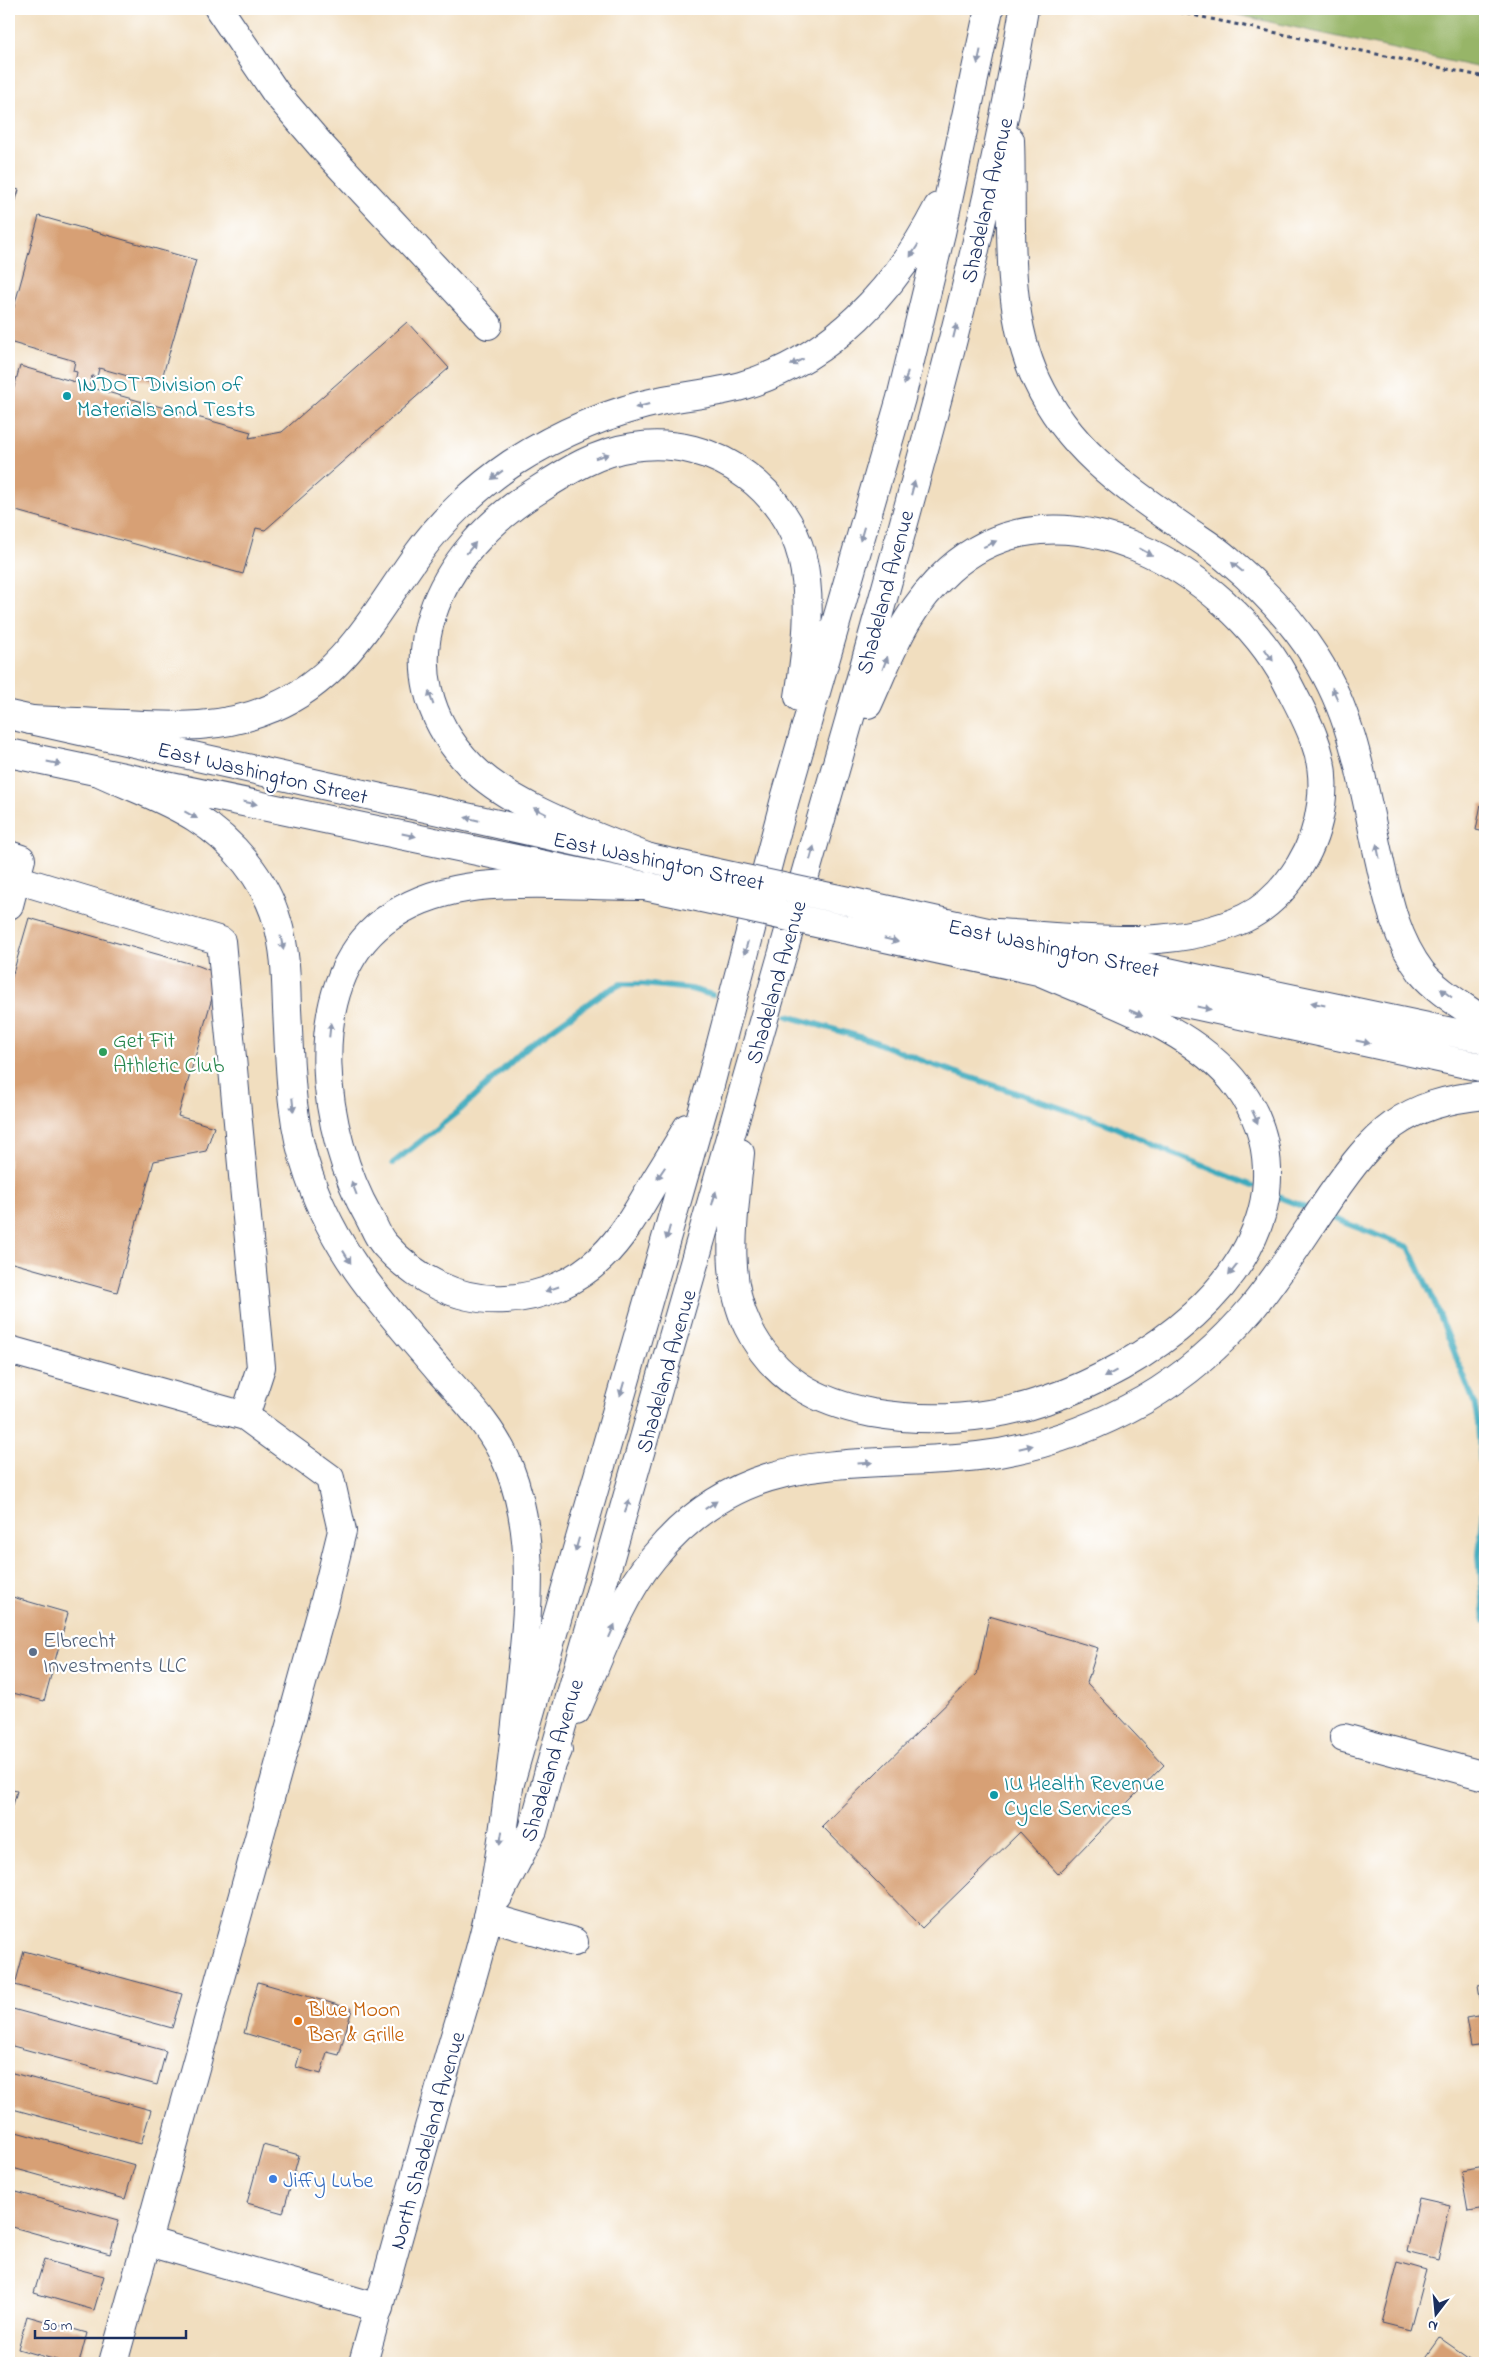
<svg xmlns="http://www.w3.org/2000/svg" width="1494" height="2372" viewBox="0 0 1494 2372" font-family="'Indie Flower',sans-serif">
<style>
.forest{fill:#97b567;stroke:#597262}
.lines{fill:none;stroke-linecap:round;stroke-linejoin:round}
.stream{stroke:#3eaabd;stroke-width:6}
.building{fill:#d7a075}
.minor-casing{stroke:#3b496d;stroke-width:30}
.major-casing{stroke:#3b496d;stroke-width:30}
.highway-casing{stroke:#3b496d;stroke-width:30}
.path{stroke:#3b496d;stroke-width:3;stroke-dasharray:4 4;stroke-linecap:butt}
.minor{stroke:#fff;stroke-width:28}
.major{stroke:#fff;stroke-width:28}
.highway{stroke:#fff;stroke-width:28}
.major-bridge-casing{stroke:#3b496d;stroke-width:30;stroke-linecap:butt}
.major-bridge{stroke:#fff;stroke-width:28}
.oneway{fill:#8d97ae}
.culture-dot{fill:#0f9aa8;stroke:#fff;stroke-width:2}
.leisure-dot{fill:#2e9e5b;stroke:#fff;stroke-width:2}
.service-dot{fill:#5c6f8a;stroke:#fff;stroke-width:2}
.food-dot{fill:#e8710a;stroke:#fff;stroke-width:2}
.shop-dot{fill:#3f7fe0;stroke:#fff;stroke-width:2}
.labels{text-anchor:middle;stroke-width:4.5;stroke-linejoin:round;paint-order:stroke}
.street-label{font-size:22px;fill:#1b2f5e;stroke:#fff}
.culture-label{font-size:22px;fill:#0d838f;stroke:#fff;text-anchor:start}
.leisure-label{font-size:22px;fill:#27864d;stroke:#fff;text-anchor:start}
.service-label{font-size:22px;fill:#4e5e75;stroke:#fff;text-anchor:start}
.food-label{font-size:22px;fill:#c56008;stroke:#fff;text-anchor:start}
.shop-label{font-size:22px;fill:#366cbe;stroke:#fff;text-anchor:start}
</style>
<rect width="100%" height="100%" fill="#fff"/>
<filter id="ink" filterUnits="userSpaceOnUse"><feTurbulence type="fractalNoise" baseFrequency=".02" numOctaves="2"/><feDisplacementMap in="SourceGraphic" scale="10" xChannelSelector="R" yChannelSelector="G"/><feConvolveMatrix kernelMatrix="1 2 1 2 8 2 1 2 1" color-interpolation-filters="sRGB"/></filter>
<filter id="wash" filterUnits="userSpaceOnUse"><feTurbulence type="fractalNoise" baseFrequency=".0096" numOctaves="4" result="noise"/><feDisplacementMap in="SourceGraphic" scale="20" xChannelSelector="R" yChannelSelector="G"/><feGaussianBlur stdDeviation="1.12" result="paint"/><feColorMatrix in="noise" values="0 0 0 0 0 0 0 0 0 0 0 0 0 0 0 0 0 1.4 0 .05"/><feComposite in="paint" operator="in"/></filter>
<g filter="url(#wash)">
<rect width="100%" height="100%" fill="#f1debf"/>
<!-- forest -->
<path class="forest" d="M1211,9h274v60z"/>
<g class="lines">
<!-- stream -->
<path class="stream" d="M788,1016l82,24 58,23 180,61 56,26 89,36
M393,1163l67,-53 67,-63 73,-52 21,-11h22l48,5 21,6
M1279,1197l27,11
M1332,1218l77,29 25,54 40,101 4,21 6,85 -5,47 6,66"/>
</g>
<g id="blocks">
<!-- building -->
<path class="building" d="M9,187l10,3 -10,33z
M39,216l157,44 -36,125 -61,-17 -2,9 -5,-1 -3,11 162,45 -2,6 33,-6 125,-110 42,46 -184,162 -9,-2 -13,46 -234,-65v-104l11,-39 55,16 2,-10 -4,-1 2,-10 -66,-19v-17z
M1481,804l4,1v27l-9,-2z
M29,918l170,48 20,8 -41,142 36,11 -8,24 -52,10 -37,131 -108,-30v-275z
M9,1596l59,17 -24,88 -35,-9z
M989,1616l109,32 -11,35 77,82 -106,109 -38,-42 -98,96 -100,-102 155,-152z
M9,1789l8,2 -8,28z
M24,1951l158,43 -10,34 -157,-43z
M258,1982l94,27 -13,46 -12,-3 -6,22 -25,-7 5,-17 -57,-17z
M1485,1984v61l-14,2 -5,-29 17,-3 -5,-30z
M9,2008l157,43 -9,34 -148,-40z
M9,2072l142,38 -10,34 -132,-36z
M9,2130l126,35 -10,34 -116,-32z
M263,2145l36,10 -16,58 -36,-10z
M1485,2167v42l-17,3 -7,-41z
M9,2190l110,30 -9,34 -101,-28z
M1419,2198l31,7 -12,55 -31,-8z
M44,2260l60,16 -10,34 -60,-17z
M1398,2262l28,8 -16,60 -28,-7z
M27,2316l60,17 -8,30h-12l-49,-14z
M1440,2338l36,25h-54z"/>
</g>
</g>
<g filter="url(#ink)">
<use href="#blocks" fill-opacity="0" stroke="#3b496d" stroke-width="1"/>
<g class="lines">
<!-- minor casing -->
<g class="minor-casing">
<path id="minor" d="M219,9l57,84 48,56 164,176
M9,855l12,4 -12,46
M16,879l205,62 40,426 -16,49
M9,1350l236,66 85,62 12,53 -17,69 -212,763
M1344,1738l141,38
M488,1917l86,25
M146,2241l233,67"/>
</g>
<!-- major casing -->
<g class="major-casing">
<path id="major" d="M9,715l699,156
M9,753l693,145
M99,772c32,15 68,27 97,46 37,23 69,61 81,103 9,29 9,58 10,88 3,57 3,113 22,167 28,82 79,134 133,198 26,29 53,57 67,93 29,73 18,153 10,229 -8,74 -15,149 -31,221 -11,49 -27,97 -41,146 -28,100 -56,200 -84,300
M848,901l356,79 281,59
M844,929l641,139
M576,1711c22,-49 42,-111 77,-153 93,-114 196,-88 325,-102 58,-7 115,-27 166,-56 41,-24 78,-56 108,-92 28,-34 53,-74 78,-111 45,-65 73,-94 155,-102
M498,1897l35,-67 16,-59 9,-21"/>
</g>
<!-- highway casing -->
<g class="highway-casing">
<path id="highway" d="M1010,140c3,77 -7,170 27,241 32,69 88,106 148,148 14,10 30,19 43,31 35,29 64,60 88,98 37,58 47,126 61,191 10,45 17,87 45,124 16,19 43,34 63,49
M868,704c24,-53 36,-93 81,-134 110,-99 278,1 337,110 10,20 21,39 28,59 16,41 8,90 -14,126 -13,21 -32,42 -55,53 -74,35 -169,19 -248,15
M30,720c31,1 63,3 94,4 52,3 100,5 148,-16 71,-29 104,-97 147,-156 24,-33 58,-65 92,-88 47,-30 99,-53 153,-64 26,-5 52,-7 77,-14 91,-27 155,-97 197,-179
M649,858c-53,-22 -138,-51 -178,-92 -93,-97 -33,-215 67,-276 29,-19 60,-38 95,-43 40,-6 82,4 114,29 26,19 47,49 55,81 11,46 4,95 -3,140
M648,886c-31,0 -61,-1 -92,-2 -61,-1 -121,-1 -172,37 -85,65 -61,216 -15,296 5,9 8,19 15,27 31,35 74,58 122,55 36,-2 70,-17 96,-42 21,-20 36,-47 50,-71 12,-20 24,-38 35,-58
M740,1153c-5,55 -18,121 8,174 26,53 69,75 124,86 57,10 120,6 174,-13 95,-31 225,-119 221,-231 -1,-30 -11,-58 -29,-82 -43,-58 -131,-86 -195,-114
M549,1771c103,-349 203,-699 300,-1050 65,-236 135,-471 175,-712
M508,1790l202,-705 75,-286 116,-401 40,-165 48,-224"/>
</g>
<!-- path -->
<path class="path" d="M1164,9l321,68"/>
<!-- minor -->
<use href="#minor" class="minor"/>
<!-- major -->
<use href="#major" class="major"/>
<!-- highway -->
<use href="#highway" class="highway"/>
<!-- major-bridge casing -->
<g class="major-bridge-casing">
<path id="major-bridge" d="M708,871l140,30
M702,898l142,31"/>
</g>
<!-- major-bridge -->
<use href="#major-bridge" class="major-bridge"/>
</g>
<!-- one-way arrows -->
<defs><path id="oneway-solid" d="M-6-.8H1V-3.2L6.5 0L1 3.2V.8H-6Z" transform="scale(1.25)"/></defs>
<g class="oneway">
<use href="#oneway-solid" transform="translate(979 57) rotate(102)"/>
<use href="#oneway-solid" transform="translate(914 251) rotate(123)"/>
<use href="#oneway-solid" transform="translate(955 331) rotate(-76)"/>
<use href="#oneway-solid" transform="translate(797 362) rotate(153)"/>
<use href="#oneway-solid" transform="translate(906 378) rotate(104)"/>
<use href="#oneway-solid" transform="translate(642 406) rotate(165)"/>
<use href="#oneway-solid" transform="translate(602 456) rotate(-17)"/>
<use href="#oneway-solid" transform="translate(497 475) rotate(142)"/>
<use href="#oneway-solid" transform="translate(913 488) rotate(-75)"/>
<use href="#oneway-solid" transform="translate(862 534) rotate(106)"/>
<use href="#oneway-solid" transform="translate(990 544) rotate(-25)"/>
<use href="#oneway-solid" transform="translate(471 548) rotate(-50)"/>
<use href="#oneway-solid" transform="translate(1146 552) rotate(28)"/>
<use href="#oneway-solid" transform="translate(1237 567) rotate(-140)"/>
<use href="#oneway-solid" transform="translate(1269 655) rotate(55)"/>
<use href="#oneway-solid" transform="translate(885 663) rotate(-69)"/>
<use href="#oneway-solid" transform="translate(1335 694) rotate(-114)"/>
<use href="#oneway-solid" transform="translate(431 698) rotate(-109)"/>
<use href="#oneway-solid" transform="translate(54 763) rotate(12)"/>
<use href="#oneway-solid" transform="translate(250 803) rotate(11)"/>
<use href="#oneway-solid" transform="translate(540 811) rotate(-154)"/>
<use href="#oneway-solid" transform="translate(191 815) rotate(29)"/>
<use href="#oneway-solid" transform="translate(472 819) rotate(-167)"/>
<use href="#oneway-solid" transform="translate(409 835) rotate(12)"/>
<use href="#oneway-solid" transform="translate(1378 851) rotate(-102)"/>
<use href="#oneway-solid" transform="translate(812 853) rotate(-74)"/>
<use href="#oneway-solid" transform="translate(891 940) rotate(13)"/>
<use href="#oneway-solid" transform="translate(282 943) rotate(78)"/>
<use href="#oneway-solid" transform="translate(746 948) rotate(105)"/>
<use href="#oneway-solid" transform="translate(1446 993) rotate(-143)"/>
<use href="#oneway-solid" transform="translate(1318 1004) rotate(-168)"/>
<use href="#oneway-solid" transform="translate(1204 1008) rotate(12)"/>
<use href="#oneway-solid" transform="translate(1136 1013) rotate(24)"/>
<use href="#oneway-solid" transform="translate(330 1030) rotate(-84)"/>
<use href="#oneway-solid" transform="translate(1363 1042) rotate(12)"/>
<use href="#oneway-solid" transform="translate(293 1105) rotate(84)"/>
<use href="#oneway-solid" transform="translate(1255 1117) rotate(66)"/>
<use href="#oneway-solid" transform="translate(661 1173) rotate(124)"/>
<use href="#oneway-solid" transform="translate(354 1188) rotate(-111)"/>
<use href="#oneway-solid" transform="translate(714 1198) rotate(-74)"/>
<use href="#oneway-solid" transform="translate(668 1233) rotate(106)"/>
<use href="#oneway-solid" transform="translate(347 1257) rotate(58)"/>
<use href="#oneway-solid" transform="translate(1233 1270) rotate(128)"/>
<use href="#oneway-solid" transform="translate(552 1289) rotate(161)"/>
<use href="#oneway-solid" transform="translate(1110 1374) rotate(151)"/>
<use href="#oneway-solid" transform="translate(622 1389) rotate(106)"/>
<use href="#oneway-solid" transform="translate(1026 1447) rotate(-13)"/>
<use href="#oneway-solid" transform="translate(865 1463) rotate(-4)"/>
<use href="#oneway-solid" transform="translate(711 1505) rotate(-33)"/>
<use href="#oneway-solid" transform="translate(627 1506) rotate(-74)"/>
<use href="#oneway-solid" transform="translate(577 1545) rotate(106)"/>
<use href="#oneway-solid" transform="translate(612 1631) rotate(-66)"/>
<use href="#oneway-solid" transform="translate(501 1838) rotate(99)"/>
</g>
</g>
<!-- markers -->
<g class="culture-dot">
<circle cx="67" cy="396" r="5"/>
<circle cx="994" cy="1795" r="5"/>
</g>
<circle class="leisure-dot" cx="103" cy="1052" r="5"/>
<circle class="service-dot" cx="33" cy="1652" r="5"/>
<circle class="food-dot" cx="298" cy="2021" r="5"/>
<circle class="shop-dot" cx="273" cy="2179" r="5"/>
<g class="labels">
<!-- street labels -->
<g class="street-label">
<text transform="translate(986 200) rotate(-77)" y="8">Shadeland Avenue</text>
<text transform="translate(884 592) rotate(-75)" y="8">Shadeland Avenue</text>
<text transform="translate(263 772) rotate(13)" y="8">East Washington Street</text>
<text transform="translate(659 860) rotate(12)" y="8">East Washington Street</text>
<text transform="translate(1054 947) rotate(12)" y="8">East Washington Street</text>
<text transform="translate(775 982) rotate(-74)" y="8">Shadeland Avenue</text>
<text transform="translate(665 1371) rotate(-74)" y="8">Shadeland Avenue</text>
<text transform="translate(551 1760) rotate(-73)" y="8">Shadeland Avenue</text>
<text transform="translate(426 2140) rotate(-74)" y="8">North Shadeland Avenue</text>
</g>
<!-- culture labels -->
<g class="culture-label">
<text x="77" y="391">INDOT Division of<tspan x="77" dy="25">Materials and Tests</tspan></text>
<text x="1004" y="1790">IU Health Revenue<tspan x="1004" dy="25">Cycle Services</tspan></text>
</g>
<!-- leisure labels -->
<g class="leisure-label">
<text x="113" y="1047">Get Fit<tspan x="113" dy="25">Athletic Club</tspan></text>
</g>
<!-- service labels -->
<g class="service-label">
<text x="43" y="1647">Elbrecht<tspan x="43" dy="25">Investments LLC</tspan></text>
</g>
<!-- food labels -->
<g class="food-label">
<text x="308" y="2016">Blue Moon<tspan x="308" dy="25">Bar &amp; Grille</tspan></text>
</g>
<!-- shop labels -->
<g class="shop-label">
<text x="283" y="2187">Jiffy Lube</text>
</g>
</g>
<!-- margin -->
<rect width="1494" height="2372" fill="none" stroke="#fff" stroke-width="30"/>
<!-- north arrow -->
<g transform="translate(1436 2314) rotate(196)" stroke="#ffffff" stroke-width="4" paint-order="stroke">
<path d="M0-4L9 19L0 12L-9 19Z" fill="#1b2f5e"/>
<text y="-8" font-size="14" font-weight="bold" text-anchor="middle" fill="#1b2f5e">N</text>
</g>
<!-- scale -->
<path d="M35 2330v8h151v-8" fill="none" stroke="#1b2f5e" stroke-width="2.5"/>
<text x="42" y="2330" font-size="15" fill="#1b2f5e" stroke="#ffffff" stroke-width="4" paint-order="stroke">50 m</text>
</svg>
